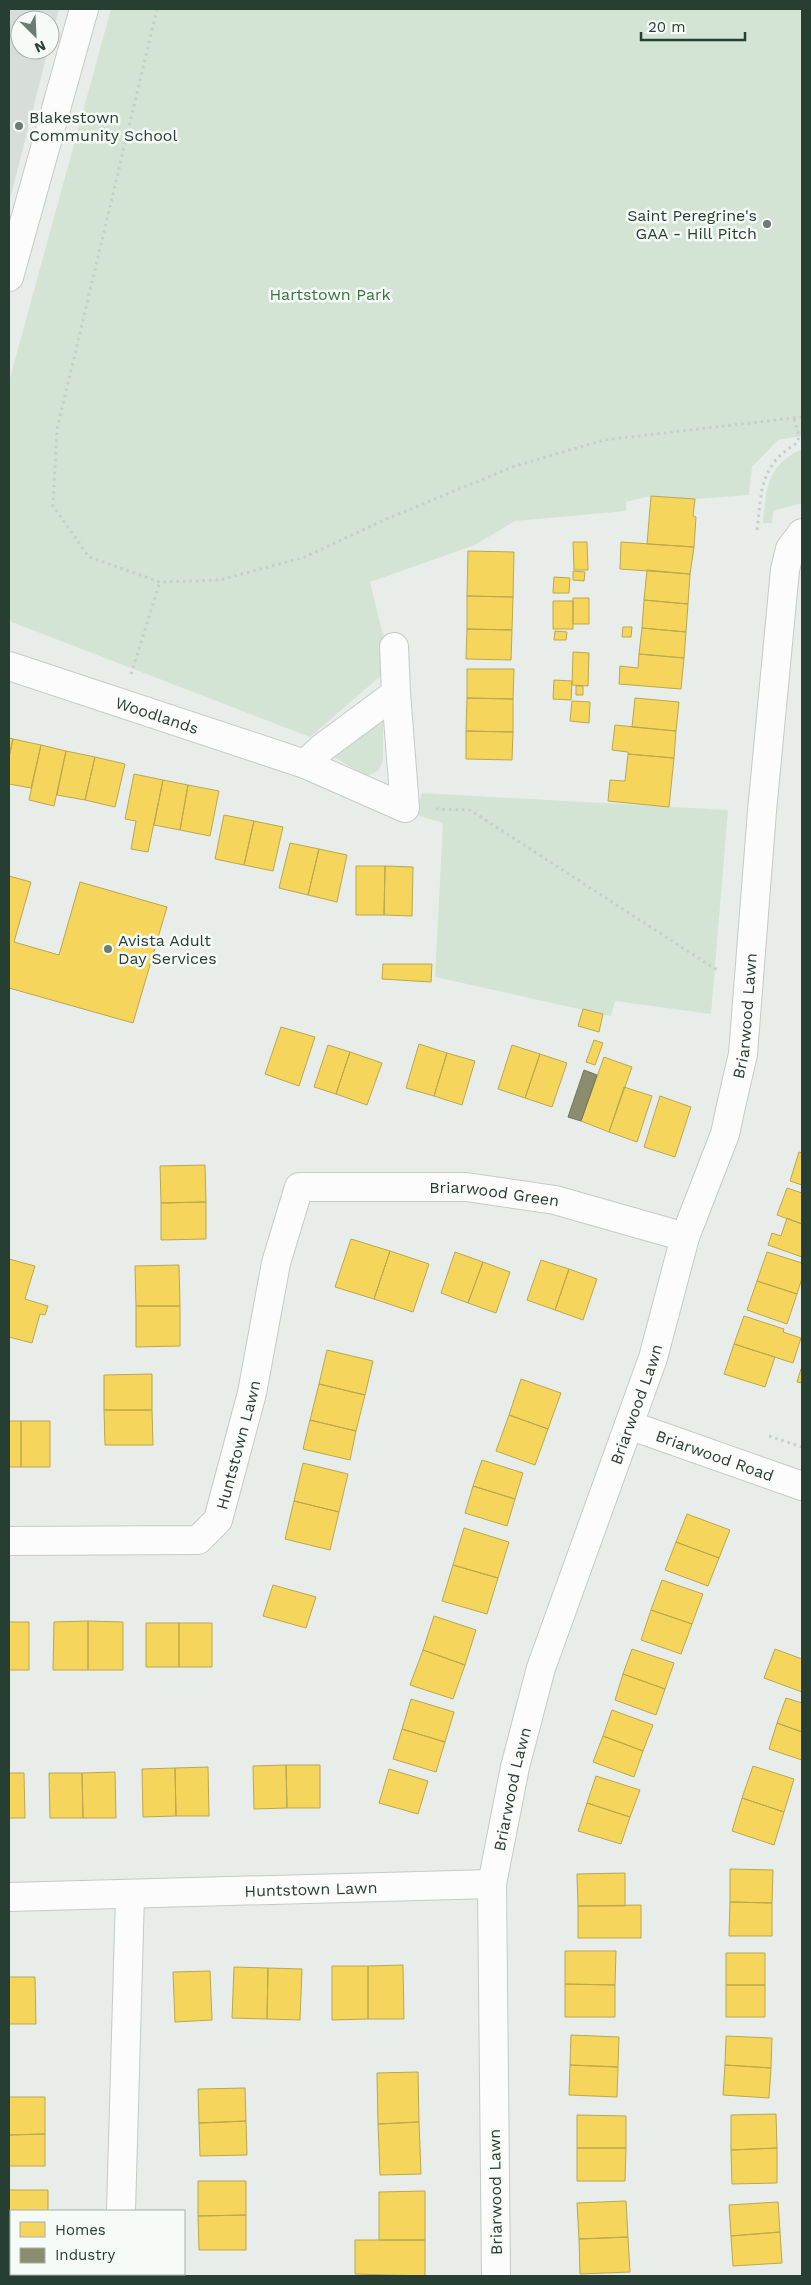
<svg xmlns="http://www.w3.org/2000/svg" width="811" height="2285" viewBox="0 0 811 2285" font-family="'Work Sans',sans-serif">
<style>
.built{fill:#d7ded9}
.green{fill:#d3e4d4}
.homes{fill:#f6d55c;stroke:#b8a84f}
.industry{fill:#8c8c6e;stroke:#6e755c}
.lines{fill:none;stroke-linecap:round;stroke-linejoin:round}
.minor-casing{stroke:#c5cac7;stroke-width:30}
.path{stroke:#c7cec9;stroke-width:3;stroke-dasharray:2.5 4;stroke-linecap:butt}
.minor{stroke:#fcfcfc;stroke-width:28}
.poi-dot{fill:#6b7c72;stroke:#f7fbf8;stroke-width:2}
.labels{text-anchor:middle;stroke-width:5;stroke-linejoin:round;paint-order:stroke}
.poi-label{font-size:16px;fill:#273f32;stroke:#f7fbf8;text-anchor:start}
.park-label{font-size:16px;fill:#34733b;stroke:#f7fbf8}
.street-label{font-size:16px;fill:#273f32;stroke:#f7fbf8}
</style>
<rect width="100%" height="100%" fill="#e8edea"/>
<!-- built -->
<path class="built" d="M9,9h50l-9,35v-24h-30v30h28l-39,153z"/>
<!-- green -->
<path class="green" d="M111,9h691v427l-24,4 -26,27 -3,28 -54,4 -44,-3 -25,6v9l-111,10 -40,24 -105,37 21,85 -81,70 -301,-116v-239z
M802,449v54l-29,8 -1,12h-9c3,-35 4,-58 39,-74z
M383,719v42l-5,10 -11,5 -39,-22z
M422,793l306,17 -17,204 -96,-13 -4,15 -176,-39 8,-154 -27,-8z"/>
<!-- homes -->
<path class="homes" d="M651,496l44,3 -2,17 3,1 -2,30 -47,-3z
M573,542h14l1,28h-14z
M621,542l73,5 -4,27 -70,-5z
M468,551l46,1 -1,45 -46,-1z
M647,570l43,4 -2,30 -44,-4z
M573,571l12,1 -1,9 -11,-1z
M554,577l16,1 -1,15h-16z
M467,596l46,1 -1,33 -45,-1z
M573,598h16v26h-16z
M644,600l44,4 -2,28 -44,-4z
M553,601h20v28h-20z
M623,627h9l-1,10h-9z
M642,628l44,4 -2,26 -45,-4z
M467,629l45,1 -1,30 -45,-1z
M555,631l12,1 -1,8h-12z
M573,652l16,1 -1,33 -16,-1z
M639,654l45,4 -3,31 -62,-5 1,-18 18,2z
M467,669h47l-1,30 -46,-1z
M554,680l18,1 -1,19 -18,-1z
M576,686h7v9h-7z
M467,698l46,1v33l-47,-1z
M635,698l44,4 -3,29 -44,-4z
M572,701l18,1 -1,21 -19,-2z
M615,725l61,6 -2,27 -46,-4v-2l-16,-2z
M466,731l47,1 -1,28 -46,-1z
M9,738l4,1 -4,18z
M13,739l28,6 -10,43 -22,-4v-27z
M41,745l25,6 -12,55 -25,-6z
M66,751l29,6 -10,43 -28,-5z
M628,754l46,4 -5,49 -61,-6 2,-21 15,1z
M95,757l30,7 -10,43 -30,-7z
M134,774l29,6 -15,72 -17,-3 5,-28 -11,-2z
M163,780l25,5 -8,45 -26,-5z
M188,785l31,6 -9,45 -30,-6z
M224,815l30,6 -10,44 -29,-6z
M254,821l29,6 -10,44 -29,-6z
M290,843l29,6 -11,46 -29,-7z
M319,849l28,6 -10,47 -29,-7z
M356,866h29l-1,49h-28z
M385,866l28,1 -1,49 -28,-1z
M9,876l22,6 -17,60 45,13 21,-73 87,25 -34,116 -124,-35z
M383,964h49l-1,18 -49,-3z
M583,1009l20,5 -4,18 -21,-6z
M281,1027l34,10 -16,49 -34,-12z
M594,1040l9,3 -8,22 -9,-3z
M419,1044l28,9 -13,43 -28,-8z
M328,1045l22,7 -14,42 -22,-7z
M512,1045l28,9 -15,44 -27,-9z
M350,1052l32,11 -15,42 -31,-11z
M447,1053l28,8 -13,44 -28,-9z
M540,1054l27,9 -15,44 -27,-9z
M604,1057l28,10 -23,65 -28,-11z
M624,1087l28,9 -15,46 -28,-10z
M660,1096l31,11 -16,50 -31,-10z
M799,1152l3,1v32l-12,-4z
M205,1165l1,37 -45,1 -1,-37z
M787,1188l15,5v31l-25,-9z
M206,1202v37l-45,1v-37z
M787,1218l15,6v33l-34,-12 4,-12 9,3z
M351,1239l39,12 -16,48 -39,-12z
M390,1251l39,13 -16,48 -39,-13z
M455,1252l28,10 -15,41 -27,-10z
M767,1252l35,11v15l-5,16 -40,-13z
M9,1259l26,7 -10,33 23,7 -3,9 -5,-1 -8,29 -23,-6z
M541,1260l28,9 -14,41 -28,-10z
M483,1262l27,10 -14,41 -28,-10z
M179,1265l1,41h-44l-1,-40z
M569,1269l28,10 -14,41 -28,-10z
M757,1281l40,13 -10,30 -40,-14z
M136,1306h44v40l-44,1z
M744,1316l40,13 -1,3 18,6 -8,25 -59,-19z
M734,1344l41,13 -10,30 -41,-13z
M327,1350l46,11 -8,34 -46,-11z
M801,1369l1,1v13l-5,-1z
M152,1374v36h-48v-35z
M521,1379l40,14 -13,36 -39,-14z
M319,1384l46,11 -9,36 -46,-11z
M104,1410h48l1,35h-48z
M509,1415l39,14 -13,36 -39,-14z
M310,1420l46,11 -6,29 -47,-11z
M9,1421h12v46h-12z
M21,1421h29v46h-29z
M482,1460l41,13 -8,26 -42,-13z
M303,1463l45,11 -9,38 -45,-11z
M473,1486l42,13 -8,27 -42,-13z
M294,1501l45,11 -9,38 -45,-11z
M687,1514l43,16 -11,28 -43,-16z
M464,1528l45,14 -11,36 -45,-13z
M676,1542l43,16 -11,28 -43,-16z
M453,1565l45,13 -11,36 -45,-13z
M662,1580l41,14 -11,30 -41,-14z
M273,1585l43,12 -10,31 -43,-12z
M651,1610l41,14 -11,30 -40,-14z
M434,1616l42,14 -11,35 -42,-15z
M88,1621v49h-35l1,-48z
M88,1621l35,1v48h-35z
M9,1622h20v48h-20z
M146,1623h33v44h-33z
M179,1623h33v44h-33z
M632,1649l42,14 -9,26 -42,-15z
M775,1649l27,10v33l-38,-14z
M423,1650l42,15 -12,34 -43,-14z
M623,1674l42,15 -9,26 -41,-15z
M786,1698l16,5v29l-25,-9z
M411,1699l43,13 -9,30 -43,-13z
M612,1710l41,15 -10,26 -40,-15z
M777,1723l25,9v28l-33,-11z
M402,1729l43,13 -9,30 -43,-13z
M603,1736l40,15 -9,26 -41,-15z
M286,1765l1,43 -33,1 -1,-43z
M286,1765h34v43h-33z
M753,1766l41,13 -10,33 -42,-14z
M208,1767l1,49h-33l-1,-48z
M175,1768l1,48 -33,1 -1,-48z
M389,1769l39,12 -10,33 -39,-11z
M115,1772l1,46h-33l-1,-45z
M9,1773h15l1,45h-16z
M49,1773h33l1,45h-33z
M596,1776l44,14 -10,27 -43,-14z
M742,1798l42,14 -10,33 -42,-14z
M587,1803l43,14 -9,27 -43,-13z
M730,1869l43,1 -1,33 -42,-1z
M625,1873v33h-47l-1,-32z
M730,1902l42,1v33h-43z
M641,1905v33h-63v-32z
M565,1951h51l-1,34 -50,-1z
M726,1953h39v32h-39z
M403,1965l1,54h-36v-53z
M332,1966h36v53l-36,1z
M234,1967l34,1 -1,51 -35,-1z
M268,1968l34,1 -2,51 -33,-1z
M210,1971l2,49 -37,2 -2,-50z
M9,1977h26l1,47h-27z
M565,1984l50,1v32h-50z
M726,1985h39v32h-39z
M571,2035l48,2 -1,30 -48,-2z
M726,2036l46,2 -1,30 -46,-3z
M570,2065l48,2 -1,30 -48,-2z
M725,2065l46,3 -2,30 -46,-3z
M418,2072l1,50 -41,2 -1,-51z
M245,2088l1,33 -47,2 -1,-34z
M9,2097h36v37l-36,1z
M776,2114l1,34 -46,2v-35z
M577,2115l49,1v32h-49z
M246,2121l1,34 -47,1 -1,-33z
M419,2122l2,52 -41,1 -2,-51z
M45,2134v32h-36v-31z
M577,2148h49l-1,33h-48z
M777,2148v35l-45,1 -1,-34z
M198,2181h48v34l-48,1z
M9,2190h39v21h-37v16h-2z
M425,2191v49h-46v-48z
M626,2201l2,36 -49,2 -2,-36z
M778,2202l2,30 -49,4 -2,-31z
M246,2215v35h-47l-1,-34z
M9,2227h2v33h-2z
M780,2232l2,31 -49,3 -2,-30z
M628,2237l2,35 -50,2 -1,-35z
M355,2240h70v36l-70,-2z
M9,2266h2v8h36v2h-38z"/>
<!-- industry -->
<path class="industry" d="M584,1070l13,5 -16,46 -13,-4z"/>
<g class="lines">
<!-- minor casing -->
<g class="minor-casing">
<g id="minor">
<path d="M9,277l75,-268"/>
<path id="s1" d="M9,666l296,98 17,-16 74,-55"/>
<path d="M305,764l100,44 -9,-115 -2,-46"/>
<path id="s2" d="M629,1425l173,61"/>
<path id="s3" d="M9,1541l189,-1 20,-20 34,-127 24,-130 23,-76h167l89,13 130,37"/>
<path id="s4" d="M9,1897l483,-13"/>
<path d="M121,2211l9,-316"/>
<path d="M119,2276v-2"/>
<path id="s5" d="M496,2276l-4,-392 23,-117 26,-99 112,-310 32,-121 40,-103 6,-28 12,-52 19,-243 23,-241 5,-21 12,-16"/>
</g>
</g>
<!-- path -->
<path class="path" d="M157,9l-100,420 -4,77 36,51 71,25 60,-2 85,-23 79,-37 131,-54 89,-26 198,-23
M9,37l11,-3
M757,530c5,-40 2,-64 40,-87l2,-6 -5,-19
M131,674l29,-92
M436,809l34,1 247,160
M769,1436l33,11"/>
<!-- minor -->
<use href="#minor" class="minor"/>
</g>
<!-- markers -->
<g class="poi-dot">
<circle cx="19" cy="126" r="5"/>
<circle cx="767" cy="224" r="5"/>
<circle cx="108" cy="949" r="5"/>
</g>
<g class="labels">
<!-- poi labels -->
<g class="poi-label">
<text x="29" y="123">Blakestown<tspan x="29" dy="18">Community School</tspan></text>
<text x="757" y="221" text-anchor="end">Saint Peregrine's<tspan x="757" dy="18">GAA - Hill Pitch</tspan></text>
<text x="118" y="946">Avista Adult<tspan x="118" dy="18">Day Services</tspan></text>
</g>
<!-- park labels -->
<g class="park-label">
<text x="330" y="300">Hartstown Park</text>
</g>
<!-- street labels -->
<g class="street-label">
<text dy="6" stroke="none"><textPath href="#s1" startOffset="156">Woodlands</textPath></text>
<text dy="6" stroke="none"><textPath href="#s5" startOffset="1299">Briarwood Lawn</textPath></text>
<text dy="6" stroke="none"><textPath href="#s3" startOffset="756">Briarwood Green</textPath></text>
<text dy="6" stroke="none"><textPath href="#s5" startOffset="894">Briarwood Lawn</textPath></text>
<text dy="6" stroke="none"><textPath href="#s3" startOffset="295">Huntstown Lawn</textPath></text>
<text dy="6" stroke="none"><textPath href="#s2" startOffset="91">Briarwood Road</textPath></text>
<text dy="6" stroke="none"><textPath href="#s5" startOffset="489">Briarwood Lawn</textPath></text>
<text dy="6" stroke="none"><textPath href="#s4" startOffset="302">Huntstown Lawn</textPath></text>
<text transform="translate(495 2192) rotate(-91)" y="6">Briarwood Lawn</text>
</g>
</g>
<!-- border -->
<rect width="811" height="2285" fill="none" stroke="#273f32" stroke-width="20"/>
<!-- legend -->
<rect x="10" y="2210" width="175" height="65" fill="#f7fbf8" stroke="#a4b0a9"/>
<rect x="20" y="2222" width="25" height="15" fill="#f6d55c" stroke="#a4b0a9"/>
<text x="55" y="2235" font-size="15" fill="#273f32">Homes</text>
<rect x="20" y="2248" width="25" height="15" fill="#8c8c6e" stroke="#a4b0a9"/>
<text x="55" y="2260" font-size="15" fill="#273f32">Industry</text>
<!-- north arrow -->
<g transform="translate(35 35) rotate(156)"><circle r="24" fill="#f7fbf8" stroke="#a4b0a9"/>
<path d="M0-4L9 19L0 12L-9 19Z" fill="#6b7c72"/>
<text y="-8" font-size="14" font-weight="bold" text-anchor="middle" fill="#273f32">N</text>
</g>
<!-- scale -->
<path d="M641 32v8h104v-8" fill="none" stroke="#273f32" stroke-width="2.5"/>
<text x="648" y="32" font-size="15" fill="#273f32" stroke="#f7fbf8" stroke-width="4" paint-order="stroke">20 m</text>
</svg>
